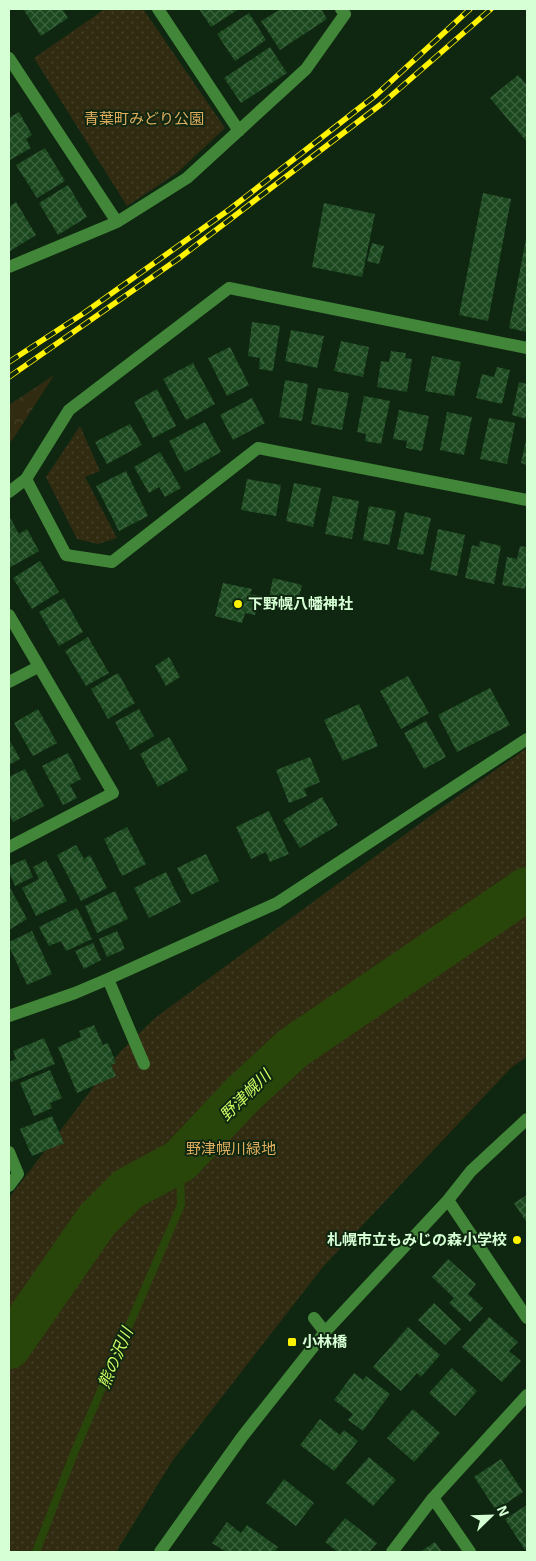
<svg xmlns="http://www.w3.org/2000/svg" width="536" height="1561" viewBox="0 0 536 1561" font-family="'Exo 2','Noto Sans JP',sans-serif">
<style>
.forest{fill:url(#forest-crowns)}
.park{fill:url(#park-dots)}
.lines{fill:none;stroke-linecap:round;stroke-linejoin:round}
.stream{stroke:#28450a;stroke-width:8}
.river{stroke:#28450a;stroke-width:44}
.building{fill:url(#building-cross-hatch)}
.minor{stroke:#42863a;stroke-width:12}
.rail-casing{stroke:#fff301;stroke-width:5.5}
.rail{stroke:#0f2710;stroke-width:4;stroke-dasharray:11;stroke-linecap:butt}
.poi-dot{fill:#fff301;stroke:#0f2710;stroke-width:2}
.labels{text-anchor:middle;stroke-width:4;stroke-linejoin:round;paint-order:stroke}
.park-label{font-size:15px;fill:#e0ad5f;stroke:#0f2710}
.poi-label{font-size:15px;font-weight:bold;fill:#d6ffd5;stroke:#0f2710;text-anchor:start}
.water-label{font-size:16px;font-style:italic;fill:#ceff63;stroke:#0f2710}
</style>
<defs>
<pattern id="forest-crowns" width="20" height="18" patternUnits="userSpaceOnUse" patternTransform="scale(1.25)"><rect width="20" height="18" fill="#312b12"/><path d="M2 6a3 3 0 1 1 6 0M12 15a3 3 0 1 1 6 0" fill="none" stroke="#444028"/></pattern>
<pattern id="park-dots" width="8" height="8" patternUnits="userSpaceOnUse" patternTransform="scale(1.25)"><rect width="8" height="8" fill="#312b12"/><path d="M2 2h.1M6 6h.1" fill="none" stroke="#444028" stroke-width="1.8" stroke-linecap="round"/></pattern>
<pattern id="building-cross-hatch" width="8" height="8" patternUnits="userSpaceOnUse" patternTransform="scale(1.25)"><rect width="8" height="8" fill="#1b481e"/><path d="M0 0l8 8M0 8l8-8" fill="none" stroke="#3b633e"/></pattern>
</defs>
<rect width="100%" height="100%" fill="#0f2710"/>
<!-- forest -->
<path class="forest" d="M54,375l-41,64 -4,4v-38z"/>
<!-- park -->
<path class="park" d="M105,9h38l82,119 -48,45 -50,33 -93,-148z
M80,426l20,45 -15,6 32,61 -19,6 -21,-5 -31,-62z
M527,748v309l-15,10 -190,201 -149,192 -57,92h-107v-354l111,-146 35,-34 286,-210z"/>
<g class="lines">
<!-- stream -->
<path class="stream" d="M36,1552l38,-99 107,-248 -1,-44"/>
<!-- river -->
<path class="river" d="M9,1347l88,-127 31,-31 52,-28 62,-66 51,-47 234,-159"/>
</g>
<!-- building -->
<path class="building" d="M23,9h39l6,9 -27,18z
M199,9h40l-28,18z
M281,9h40l6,10 -47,31 -19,-29z
M249,13l17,27 -31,21 -18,-27z
M270,47l17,26 -46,30 -17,-25z
M518,75l9,10v57l-37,-44z
M19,112l13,23 -6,4 5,9 -21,12 -1,-42z
M45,148l20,33 -28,17 -21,-33z
M68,185l19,32 -29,18 -19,-32z
M483,193l28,6 -23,122 -29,-6z
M16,202l20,33 -26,16 -1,-3v-41z
M324,203l51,11 -13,63 -50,-10z
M526,239h1v93l-18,-4z
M372,243l12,3 -5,18 -12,-3z
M252,322l28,4 -7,45 -14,-2 1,-11 -12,-2z
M291,330l33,6 -7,32 -32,-7z
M341,341l28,6 -6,30 -29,-6z
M230,347l19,38 -22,11 -19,-38z
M391,351l15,2 -1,5 7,1 -5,33 -30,-5 4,-26 8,1z
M432,356l29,6 -7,34 -29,-5z
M193,363l22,41 -29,16 -23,-41z
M497,367l13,3 -8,34 -26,-6 6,-24 12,3z
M285,380l23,4 -6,37 -23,-4z
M519,382l8,2v35l-15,-4z
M318,388l31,5 -7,37 -31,-6z
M157,389l19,37 -23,12 -19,-36z
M364,396l26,5 -9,43 -16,-3 1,-7 -9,-2z
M252,398l13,25 -32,17 -13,-25z
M399,410l30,6 -7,35 -16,-3 1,-7 -14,-2z
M447,412l25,5 -8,38 -24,-5z
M489,418l26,5 -8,41 -27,-5z
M205,422l16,30 -36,20 -16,-31z
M130,424l12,21 -35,19 -12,-22z
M526,440h1v25l-6,-2z
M160,452l21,36 -16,9 -6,-10 -10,6 -15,-26z
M126,471l22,45 -29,15 -23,-45z
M247,479l34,6 -5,31 -35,-6z
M294,483l27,5 -8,39 -27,-6z
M333,496l26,5 -7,38 -27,-5z
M369,506l27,5 -7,34 -26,-5z
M405,512l26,6 -8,37 -26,-6z
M9,516l10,18 8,-5 12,22 -30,17z
M438,529l27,6 -8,41 -27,-6z
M480,541l21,5 -7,38 -29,-6 7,-33 7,2z
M520,546l7,1v32l-2,10 -23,-4 5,-28 10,2z
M40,561l19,31 -27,17 -19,-31z
M273,578l29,7 -5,20 -28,-7z
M223,583l29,6 -2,5 9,2 -4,19 -10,-2 -3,10 -27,-7z
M64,598l19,34 -24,14 -20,-34z
M88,637l21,36 -23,13 -21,-35z
M169,657l11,20 -14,9 -11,-20z
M118,673l17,30 -27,16 -17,-30z
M408,676l21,37 -28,16 -21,-38z
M490,688l20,37 -53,27 -19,-37z
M359,704l19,42 -35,15 -19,-41z
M38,709l19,34 -24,13 -19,-33z
M139,709l15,27 -24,14 -15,-28z
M426,721l20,36 -22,12 -20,-36z
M169,737l19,33 -30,17 -18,-33z
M9,739l11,20 -11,6z
M68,753l13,26 -11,6 7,13 -14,7 -21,-39z
M310,757l10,25 -16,7 3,7 -18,7 -13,-33z
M25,769l19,37 -31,16 -4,-9v-36z
M322,797l16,28 -38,23 -17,-28z
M269,811l20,43 -19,8 -4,-10 -15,7 -15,-32z
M127,827l19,37 -24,12 -18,-37z
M76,845l8,14 6,-4 17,33 -26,13 -24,-46z
M206,854l13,27 -28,14 -14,-27z
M25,859l8,18 -18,9 -6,-14v-6z
M46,860l21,41 -31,15 -14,-28 17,-9 -6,-12z
M166,872l15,30 -32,16 -15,-30z
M9,886l18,33 -18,11z
M115,891l13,28 -31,14 -12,-27z
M77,908l15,31 -26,12 -5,-10 -12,5 -10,-19z
M32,931l20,43 -25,11 -18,-39v-4z
M117,931l8,18 -18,8 -8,-18z
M93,943l8,17 -17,9 -9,-18z
M94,1025l9,20 5,-2 8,20 -5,2 5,11 -39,17 -19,-46 23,-10 -2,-6z
M44,1038l11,26 -44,18 -2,-5v-15l7,-3 -3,-8z
M50,1070l12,28 -12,5 2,5 -18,8 -14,-33z
M52,1116l12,27 -32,13 -12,-27z
M527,1195v28l-13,-20z
M448,1259l28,25 -8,10 15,14 -13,14 -21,-19 5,-5 -22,-21z
M434,1303l27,26 -16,16 -27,-25z
M489,1317l29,25 -9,9 12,10 -19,21 -40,-35z
M408,1327l32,28 -19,22 -4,-4 -16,18 -28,-24z
M452,1368l25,23 -22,25 -26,-23z
M354,1373l9,7 3,-4 24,18 -27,37 -15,-11 5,-6 -19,-14z
M413,1409l27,24 -26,29 -27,-24z
M320,1419l20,16 4,-5 14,11 -24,30 -34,-26z
M369,1457l27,23 -23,26 -27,-23z
M501,1459l22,33 -27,18 -22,-33z
M284,1479l30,24 -18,23 -30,-23z
M527,1505v43l-2,2 -20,-31z
M345,1518l32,25 -8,9h-31l-13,-10z
M227,1522l14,11 6,-8 31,22 -4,5h-48l-14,-9z
M435,1542l7,10h-22z"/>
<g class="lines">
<!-- minor -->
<path class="minor" d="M158,9l81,122
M9,58l108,164
M9,267l108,-45 70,-44 119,-109 39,-55 -4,-5
M26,479l40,76 46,7 146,-114 269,52
M9,492l17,-13 43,-69 160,-122 298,60
M9,615l104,178 -104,54
M9,682l29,-15
M108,979l36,85
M9,1016l66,-23 33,-14 169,-76 250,-164
M9,1152l9,22 -9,12
M448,1200l79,118
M314,1318l11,14
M433,1498l37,54
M160,1552l82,-115 83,-105 123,-132 23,-29 56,-52
M392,1552l41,-54 94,-103"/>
<!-- rail casing -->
<g class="rail-casing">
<path id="rail" d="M9,362l75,-49 146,-104 146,-114 94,-86
M9,377l169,-118 206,-157 107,-93"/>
</g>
<!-- rail -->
<use href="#rail" class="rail"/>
</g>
<!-- markers -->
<g class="poi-dot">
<circle cx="238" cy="604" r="5"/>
<circle cx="517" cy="1240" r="5"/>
<rect x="287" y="1337" width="10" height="10" rx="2.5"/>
</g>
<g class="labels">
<!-- park labels -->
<g class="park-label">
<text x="144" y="124">青葉町みどり公園</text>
<text x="231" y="1154">野津幌川緑地</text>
</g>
<!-- poi labels -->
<g class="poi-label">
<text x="248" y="609">下野幌八幡神社</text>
<text x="507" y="1245" text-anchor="end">札幌市立もみじの森小学校</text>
<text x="302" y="1347">小林橋</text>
</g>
<!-- water labels -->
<g class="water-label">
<text transform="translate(245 1095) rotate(-45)" y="6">野津幌川</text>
<text transform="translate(115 1358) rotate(-67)" y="6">熊の沢川</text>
</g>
</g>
<!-- border -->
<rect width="536" height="1561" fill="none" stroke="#d6ffd5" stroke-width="20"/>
<!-- north arrow -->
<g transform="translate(491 1516) rotate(67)" stroke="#0f2710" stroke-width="4" paint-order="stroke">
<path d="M0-4L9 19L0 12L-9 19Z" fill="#d6ffd5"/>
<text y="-8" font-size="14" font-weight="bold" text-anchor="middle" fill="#d6ffd5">N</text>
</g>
</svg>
